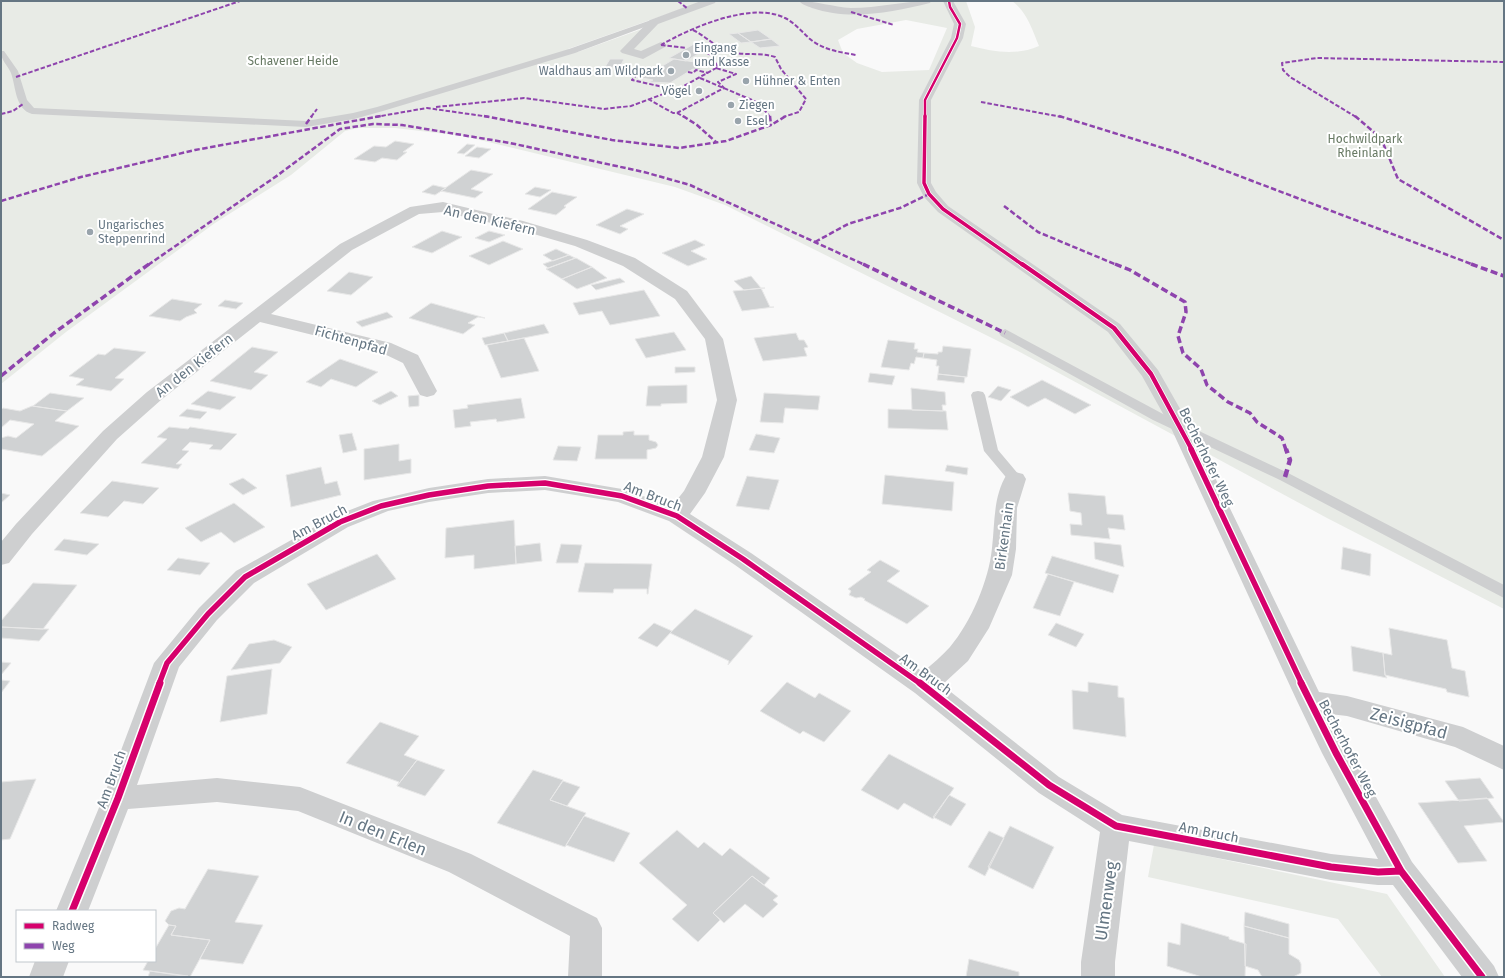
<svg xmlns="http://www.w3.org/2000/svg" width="1505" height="978" viewBox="0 0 1505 978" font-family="'Fira Sans',sans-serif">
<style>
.green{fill:#e8ebe6;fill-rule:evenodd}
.building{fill:#d0d2d3;stroke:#e8e8e8}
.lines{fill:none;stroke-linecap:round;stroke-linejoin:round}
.lane{fill:#cecfd0;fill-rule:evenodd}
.street{fill:#cecfd0;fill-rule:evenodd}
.quiet-far3{stroke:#8e44ad;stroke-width:2;stroke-dasharray:4.5 2;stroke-linecap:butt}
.quiet-far2{stroke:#8e44ad;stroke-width:2.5;stroke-dasharray:5.5 2.5;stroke-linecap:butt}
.quiet-far1{stroke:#8e44ad;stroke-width:3.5;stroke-dasharray:7 3.5;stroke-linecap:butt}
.quiet{stroke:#8e44ad;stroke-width:4.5;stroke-dasharray:8 4.5;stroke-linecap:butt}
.cycleway-far4-casing{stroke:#fff;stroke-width:4}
.cycleway-far3-casing{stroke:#fff;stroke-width:5}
.cycleway-far2-casing{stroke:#fff;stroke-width:6}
.cycleway-far1-casing{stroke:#fff;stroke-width:8}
.cycleway-casing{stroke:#fff;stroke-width:10}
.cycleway-far4{stroke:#d6006c;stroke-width:2.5}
.cycleway-far3{stroke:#d6006c;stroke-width:3.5}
.cycleway-far2{stroke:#d6006c;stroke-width:4.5}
.cycleway-far1{stroke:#d6006c;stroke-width:5.5}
.cycleway{stroke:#d6006c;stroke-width:7}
.poi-dot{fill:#99a4ac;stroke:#fff;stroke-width:1.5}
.labels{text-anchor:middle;stroke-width:4;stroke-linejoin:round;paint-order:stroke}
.far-poi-label{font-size:12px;fill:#657683;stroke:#fff;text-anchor:start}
.far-park-label{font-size:12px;fill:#687a64;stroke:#fff}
.street-label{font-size:14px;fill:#657683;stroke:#fff}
.near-street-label{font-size:17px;fill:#657683;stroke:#fff}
</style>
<rect width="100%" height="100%" fill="#f9f9f9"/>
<!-- green -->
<path class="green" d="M1,1h965l9,26 -4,19c23,6 45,10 68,0 -7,-17 -12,-34 -27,-45h492v608l-177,-91 -309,-167 -293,-146 -50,-18 -212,-51 -68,-8h-37l-13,3 -54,44 -76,48 -149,109 -65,52zM687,7l5,4 -114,41 -10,-3zM906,20l41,8 -18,42 -47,2 -25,-9 -14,-10 -5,-13 19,-11z
M1154,845l233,49 58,83h-63l-44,-58 -190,-42z"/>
<!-- building -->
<path class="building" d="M758,30l13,9 -20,3 -13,-9z
M738,33l13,9 -10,1 -12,-9z
M771,39l9,7 -20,2 -9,-6z
M694,44l16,3 -24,14 -17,-3z
M610,59h14l-4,8h-15z
M674,59l35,5 -11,6 -5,-1 -23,14 -21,-1 4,-2 -11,-2z
M395,141l19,3 -11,8h4l-10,8 -15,-2 -7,4 -21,-3 20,-13 12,1z
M467,144l8,1 -11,9 -7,-1z
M477,147l14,2 -12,9 -14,-2z
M471,170l22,4 -22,15 12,3 -8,6 -34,-7z
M433,185l13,3 -11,7 -13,-3z
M535,187l16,3 -11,7 -15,-3z
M552,192l25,5 -13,9 2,1 -10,8 -28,-6z
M627,209l17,5 -24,12 8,3 -8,5 -24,-9z
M442,231l20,6 -30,16 -20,-6z
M489,231l16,4 -16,7 -14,-4z
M695,240l10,5 -14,6 16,8 -19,7 -26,-13z
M503,241l20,8 -34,16 -20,-9z
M556,249l13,6 -16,6 -10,-6z
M569,255l6,3 -27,10 -5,-4z
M576,258l16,9 -30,12 -16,-10z
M592,267l15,11 -30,11 -15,-10z
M349,272l24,5 -22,18 -24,-4z
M751,276l10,12 -17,2 -10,-9z
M620,278l5,4 -29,8 -5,-5z
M761,288l9,19h4l-32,4 -9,-20 32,-3z
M644,290l16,26 -50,9 -8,-14 -23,4 -6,-12z
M172,299l30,5 -8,6 3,3 -11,4 -6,4 -31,-5z
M225,300l18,3 -7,6 -18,-3z
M431,303l54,15 -7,-1 -10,6 7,2 -12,9 -54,-16z
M387,312l6,5 -31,10 -6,-5z
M544,324l5,9 -41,8 -4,-8z
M674,332l12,18 -40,8 -11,-19z
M504,333l4,8 -23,4 -3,-7z
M796,333l3,7h5l4,7 -4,1 3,8 -44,5 -9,-23z
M524,338l15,33 -38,7 -14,-33z
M888,340l27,3 -1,6h4l-1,3 7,1 -1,5 -7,-1 -2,7 -3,-1 -2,7 -28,-3z
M943,346l28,3 -4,28 -29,-3 1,-8h-3l1,-6 -14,-2 1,-5 14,1v-2h4z
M252,347l26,5 -24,20 14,3 -17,15 -41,-9z
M114,348l32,4 -31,26 9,1 -13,12 -35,-6 8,-6 -15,-3 29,-22 7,1z
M340,359l38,13 -22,15 -25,-8 -10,8 -15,-5z
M675,367h20v5l-20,1z
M870,373l25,3 -3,9 -24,-3z
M938,374l27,3 -1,6 -27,-3z
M1042,380l49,25 -16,9 -30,-16 -17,9 -18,-10z
M687,385v18l-26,1v2h-15l2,-20z
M998,386l13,4 -10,11 -13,-4z
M911,388l34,4 1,13h-4l1,6 -31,-1z
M208,391l28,6 -16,13 -29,-6z
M391,391l7,5 -18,9 -8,-4z
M50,393l34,5 -17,13 -34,-5z
M764,393l56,3 -2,14 -33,-2 -2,15 -23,-1z
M419,395v11l-10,1 -1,-11z
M521,398l4,20 -28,4 -1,-3 -26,3 1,4 -16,2 -2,-18 15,-2 -1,-3z
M32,406l35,5 -12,10 24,5 -37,30 -41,-7v-11l7,-2 8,2 18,-14 -24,-4 -9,8v-18l2,-2 17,3z
M187,409l20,3 -7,7 -21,-3z
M888,409l58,2 2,19 -60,-2z
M169,427l19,2 2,-2 47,7 -16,16 -12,-1 4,-4 -23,-3 -8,8 7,1 -13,13h6l-4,5 -37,-6 26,-24 -10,-2z
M634,431v4h15v5l7,2 2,3 -2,3 -9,2v9h-52l3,-24h25v-3z
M352,433l5,17 -14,3 -4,-18z
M756,434l24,4 -6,15 -25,-3z
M399,444v17l12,-2v14l-47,7v-31z
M558,446l23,1 -4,14 -24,-1z
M947,465l21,3 -1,7 -22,-4z
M321,467l4,17 12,-3 4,14 -50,12 -5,-32z
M885,475l69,7 -2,29 -70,-7z
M747,476l32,4 -10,30 -33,-4z
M243,478l14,10 -14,7 -14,-11z
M112,481l47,7 -16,16 -19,-3 -16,16 -28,-4z
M1,493l9,2 -9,8z
M1068,493l37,3 2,18 16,1 2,15 -17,-2 2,11 -39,-4 -1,-11 12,1 -1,-12 -11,-2z
M234,503l31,24 -31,16 -13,-11 -20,10 -16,-14z
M514,520l2,44 -42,5v-14l-29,3 1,-30z
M64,539l35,5 -12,11 -33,-5z
M1094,542l27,3 3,22 -29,-8z
M540,543l2,18 -26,3 -1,-18z
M561,544l21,1 -4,18h-22z
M1343,547l28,7 -1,22 -29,-7z
M377,554l19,25 -70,31 -19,-26z
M1052,556l67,19 -6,18 -68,-20z
M178,558l32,5 -10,12 -33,-5z
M880,560l20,11 -13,10 42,25 -22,18 -43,-24 1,-1 -4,-2 -5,1 -7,-3 2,-4 -3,-2 23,-17 -4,-2z
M585,563l67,1 -4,30h-1v-5h-33l-1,4 -35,-1z
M1048,574l26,8 -14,34 -27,-8z
M33,583l44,2 -34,44 -42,-2v-6z
M695,609l58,27 -25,29 1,-4 -59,-28z
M654,623l18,8 -15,16 -19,-9z
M1056,623l28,11 -8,13 -28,-12z
M1,627l42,2h6l-10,12 -38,-3z
M1389,628l58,12 5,28 13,3 4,26 -22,-5 -1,-3 -61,-14 -2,-22 9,2z
M274,640l18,7 -12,16 -49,7 18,-26z
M1351,646l32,7 2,22 2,3 -34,-7z
M1,662l10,1 -10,12z
M272,669l-5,45 -47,8 7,-46z
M1,680l9,1 -9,12z
M787,682l28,16 4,-5 32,18 -27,31 -21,-11 -3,3 -40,-23z
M1088,682l30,4v11l6,1 2,39 -53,-8 -1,-39 16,2z
M380,722l39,14 -15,19 13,5 -20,26 2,-4 -53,-19z
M889,754l65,34 -21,31 -29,-16 -6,7 -37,-20z
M417,760l28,10 -20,26 -28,-10z
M533,770l30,10 -13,20 36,13 -21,34 -68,-24z
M1480,778l14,20 -35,3 -14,-20z
M36,779l-26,60 -9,1v-58z
M563,781l17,6 -13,19 -17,-6z
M949,795l17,9 -15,22 -18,-9z
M1487,798l17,24 -40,4 23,35 -29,2 -40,-60z
M584,816l46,17 -16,29 -48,-17z
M1010,826l44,21 -21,42 -45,-22z
M677,830l21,18 6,-6 18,14 8,-8 40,30 -6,7 -12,-9 -39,37 7,7 -22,22 -26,-23 15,-14 -48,-42z
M989,831l15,7 -19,38 -17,-9z
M208,869l51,7 -24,46 28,3 -20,39 -43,-5 10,-19 -39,-5 5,-9 -7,-1 -4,-4 6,-10 8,-3 6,1z
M752,876l26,20 -5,4 5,4 -15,14 -18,-14 -21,19 -11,-10z
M1245,912l44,12v14l-45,-12z
M1181,923l48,14v2l17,5 -1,33h-43l-35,-11 1,-24 12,3z
M169,925l7,1 -5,9 39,5 -20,37 -47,-7 5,-9h7v-12z
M1244,926l45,12v16l10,6 2,4v9l-8,4h-31l-4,-7 -13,-4z
M969,959l50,13v5h-53z
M150,971l38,5 -40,1z"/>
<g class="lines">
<!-- lane -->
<path class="lane" d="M651,20l7,2 -83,31 -192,58 -29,8 -48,8 -274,-13c-17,-5 -16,-27 -21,-41 -4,-9 -10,-12 -10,-22h3l14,20 9,29 7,8 272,13 47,-8 24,-6 192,-58z
M1005,329l158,85 127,60 214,111v13l-224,-118 -127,-60 -152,-84 -2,-3z
M978,391l5,1 2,3 13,55 22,26 2,3 -2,3h-10l-26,-31 -13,-56 2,-3z"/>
<!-- street -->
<path class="street" d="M701,1h15l-1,2 -57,21 -24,25 7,2 20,-9 6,3 -2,2 -22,12 -21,-6 -2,-2 30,-31z
M799,1c18,0 34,6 52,7 27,0 53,-7 80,-7l-1,2c-38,9 -80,18 -118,5 -4,-2 -10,-3 -13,-7z
M943,1h10l13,23 -3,14 -32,62v83l5,9 12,14 172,118 38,46 33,58 128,264 28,4 116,31 41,19v24l-49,-23 -108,-31 -17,-2 82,148 82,104 5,11h-37l-69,-92h-15l-47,-5 -202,-39 -14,121v15h-34v-15l19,-130 -61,-39 -124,-100 -180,-128 -66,-44 -51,-19 -73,-12 -57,3 -59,9 -41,9 -40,16 -94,56 -37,37 -38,47 -42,118 80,-7 83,9 171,67 126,64 5,10v49h-34l2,-41 -121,-64 -151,-61 -81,-9 -89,7 -40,102h-32l47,-113 51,-135 45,-55 37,-37 96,-54 41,-16 56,-13 59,-9 57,-3 77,13 50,17 12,-15 18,-34 15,-57 -12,-61 -30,-40 -52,-33 -48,-20 -62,-18 -70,-16 -24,2 -67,36 -81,64 120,29 27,12 19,36 -3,4 -7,2 -7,-2 -17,-32 -25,-12 -118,-29 -99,78 -44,39 -85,95 -23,29 -8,2v-23l15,-18 87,-93 44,-39 193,-148 70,-37 33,-5 80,19 64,19 48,18 52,33 36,48 14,61 -13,57 -19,36 -15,21 61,39 172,119c9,-8 19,-16 27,-25 21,-25 39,-67 42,-99 3,-25 1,-52 15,-74l8,-2 8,2 3,5 -9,29 -1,41 -4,26 -23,53 -21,33 -26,24 117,92 63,38 209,39 47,5 -56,-106 -25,-52 -126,-273 -29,-52 -34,-44 -170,-120 -14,-15 -7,-14 2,-83 32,-62 3,-14z
M35,961h34l-6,16h-34z"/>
<!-- quiet-far3 -->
<path class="quiet-far3" d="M678,1l10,8
M851,12l43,13
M693,30c13,6 24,19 38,22 15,4 29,0 44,5l6,12 25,30 -7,13 -16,5
M661,45c29,-17 91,-44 124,-27 10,5 17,14 25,21 13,11 30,13 46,16
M661,45l25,3
M642,69l-10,11 40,9
M688,72l5,1 3,-3 12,3
M16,77l224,-76
M700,78l59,25 11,14
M648,99l25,14h4l47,-25 -6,-6 18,-8 -20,-6
M981,102l81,15
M436,107l88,-9 80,11 27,-3 51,-19 36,-20 -8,-13 -8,-2
M677,113l7,4
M1,114l12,-3 10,-7
M311,117l6,-8
M375,117l52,-9 63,9
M1356,117l-66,-40 -7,-7 -1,-7 35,-5 187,4"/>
<!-- quiet-far2 -->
<path class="quiet-far2" d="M484,116l128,24 67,8 47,-7 45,-16 15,-9
M683,116l14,9 19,17
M770,116l1,9
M1059,116l117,36 298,113
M1355,116l20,17 8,10 15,36 106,61
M306,124l6,-8
M1,201l80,-24 114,-27 186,-34
M1004,206l34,26 79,33
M815,242l33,-18 52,-16 29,-14
M148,265l130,-90 62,-46 33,-5 29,1 108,18 134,29 46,13 175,80"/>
<!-- quiet-far1 -->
<path class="quiet-far1" d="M863,264l142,69
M1115,264l15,6 55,32 1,10 -8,24 5,17 18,16 6,16 21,17 22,11 7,9 25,16 4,12
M1471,264l33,12
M1,376l53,-43 95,-69"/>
<!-- quiet -->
<path class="quiet" d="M1285,477l5,-17 -4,-11"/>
<!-- cycleway-far4 casing -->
<g class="cycleway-far4-casing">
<path id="cycleway-far4" d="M925,117v-17l32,-62 3,-14 -10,-17 -1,-6"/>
</g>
<!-- cycleway-far3 casing -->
<g class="cycleway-far3-casing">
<path id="cycleway-far3" d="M925,116l-1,67 5,11 14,15 80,56"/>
</g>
<!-- cycleway-far2 casing -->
<g class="cycleway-far2-casing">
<path id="cycleway-far2" d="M1022,264l92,64 37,46 41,76"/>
</g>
<!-- cycleway-far1 casing -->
<g class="cycleway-far1-casing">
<path id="cycleway-far1" d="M1191,449l111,235
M159,684l8,-21 41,-49 37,-37 95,-55 41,-16 48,-11 59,-9 57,-3 77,13 55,20 66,43 178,125"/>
</g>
<!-- cycleway casing -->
<g class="cycleway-casing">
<path id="cycleway" d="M920,683l129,102 67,41 215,41 47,5 23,-1
M1301,683l35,70 65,118 81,106
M72,911l46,-113 42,-115"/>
</g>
<!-- cycleway-far4 -->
<use href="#cycleway-far4" class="cycleway-far4"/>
<!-- cycleway-far3 -->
<use href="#cycleway-far3" class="cycleway-far3"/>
<!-- cycleway-far2 -->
<use href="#cycleway-far2" class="cycleway-far2"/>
<!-- cycleway-far1 -->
<use href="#cycleway-far1" class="cycleway-far1"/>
<!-- cycleway -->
<use href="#cycleway" class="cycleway"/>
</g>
<!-- markers -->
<g class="poi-dot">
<circle cx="686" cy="55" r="4"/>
<circle cx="671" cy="71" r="4"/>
<circle cx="746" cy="81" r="4"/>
<circle cx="699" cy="91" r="4"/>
<circle cx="731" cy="105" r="4"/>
<circle cx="738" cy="121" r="4"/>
<circle cx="90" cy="232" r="4"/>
</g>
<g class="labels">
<!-- far-poi labels -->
<g class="far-poi-label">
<text x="694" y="52">Eingang<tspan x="694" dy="14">und Kasse</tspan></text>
<text x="663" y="75" text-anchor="end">Waldhaus am Wildpark</text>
<text x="754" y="85">Hühner &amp; Enten</text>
<text x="691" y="95" text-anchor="end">Vögel</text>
<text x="739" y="109">Ziegen</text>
<text x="746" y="125">Esel</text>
<text x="98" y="229">Ungarisches<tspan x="98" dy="14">Steppenrind</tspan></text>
</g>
<!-- far-park labels -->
<g class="far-park-label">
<text x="293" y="65">Schavener Heide</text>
<text x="1365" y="143">Hochwildpark<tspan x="1365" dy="14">Rheinland</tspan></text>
</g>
<!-- street labels -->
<g class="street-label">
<text transform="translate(490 220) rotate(13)" y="5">An den Kiefern</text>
<text transform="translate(351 340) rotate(16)" y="5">Fichtenpfad</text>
<text transform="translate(194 365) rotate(-38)" y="5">An den Kiefern</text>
<text transform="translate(1207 457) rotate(64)" y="5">Becherhofer Weg</text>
<text transform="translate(653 496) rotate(21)" y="5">Am Bruch</text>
<text transform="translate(319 522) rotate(-28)" y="5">Am Bruch</text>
<text transform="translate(1004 536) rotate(-82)" y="5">Birkenhain</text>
<text transform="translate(926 674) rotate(36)" y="5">Am Bruch</text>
<text transform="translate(1348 748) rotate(62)" y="5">Becherhofer Weg</text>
<text transform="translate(111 779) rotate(-70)" y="5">Am Bruch</text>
<text transform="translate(1209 832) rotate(11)" y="5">Am Bruch</text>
</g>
<!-- near-street labels -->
<g class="near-street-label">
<text transform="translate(1409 723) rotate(15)" y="6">Zeisigpfad</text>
<text transform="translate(383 833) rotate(22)" y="6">In den Erlen</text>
<text transform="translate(1106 901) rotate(-82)" y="6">Ulmenweg</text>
</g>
</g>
<!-- border -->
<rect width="1505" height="978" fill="none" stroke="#657683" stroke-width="4"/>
<!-- legend -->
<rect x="16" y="910" width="140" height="52" fill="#ffffff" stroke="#c1c8cd"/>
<rect x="24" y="923" width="20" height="6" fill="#d6006c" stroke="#c1c8cd"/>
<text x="52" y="930" font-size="12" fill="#657683">Radweg</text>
<rect x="24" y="943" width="20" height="6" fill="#8e44ad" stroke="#c1c8cd"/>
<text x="52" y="950" font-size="12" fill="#657683">Weg</text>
</svg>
